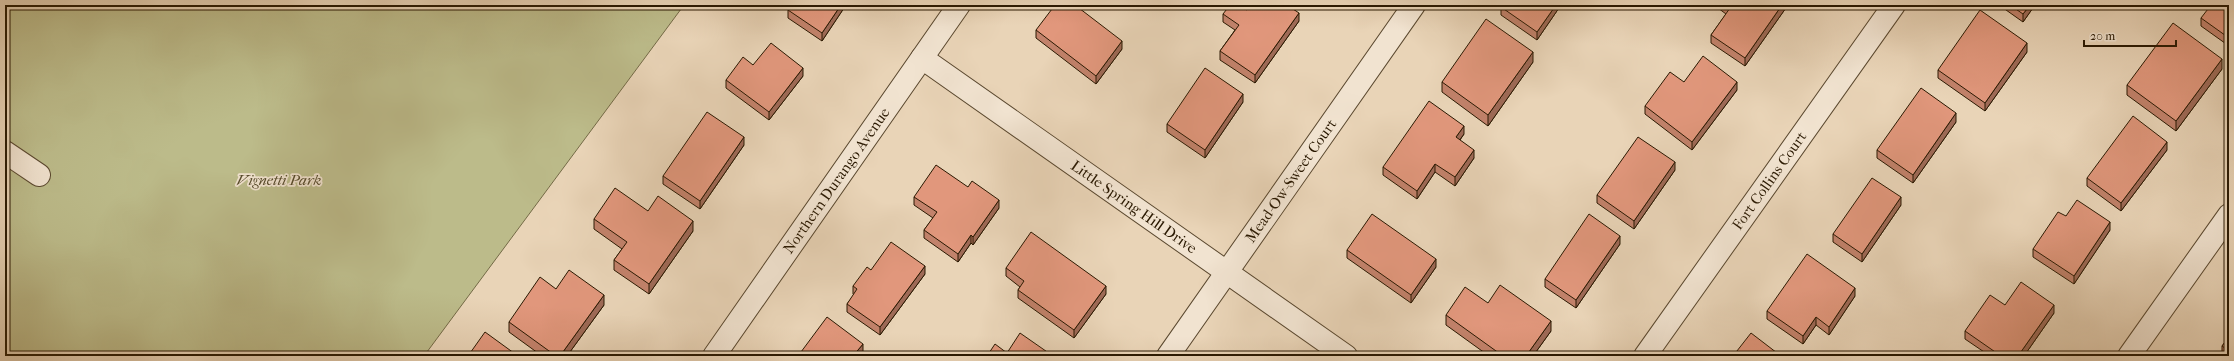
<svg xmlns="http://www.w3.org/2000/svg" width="2234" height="361" viewBox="0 0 2234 361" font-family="'IM FELL French Canon',serif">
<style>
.green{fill:#bcbb8a;stroke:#736a46}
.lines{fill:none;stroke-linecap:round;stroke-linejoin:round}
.minor-casing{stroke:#5a482f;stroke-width:24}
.minor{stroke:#f1e3d0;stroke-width:22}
.wall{fill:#c2826b;stroke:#2a1902}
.shaded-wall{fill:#9e6a57;stroke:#2a1902}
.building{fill:#e1977c;stroke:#2a1902}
.labels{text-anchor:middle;stroke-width:3.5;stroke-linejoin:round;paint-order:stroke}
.park-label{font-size:15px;font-style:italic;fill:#564a2b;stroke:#f1e3d0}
.street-label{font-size:15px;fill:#2a1902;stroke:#f1e3d0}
</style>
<rect width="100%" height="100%" fill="#e9d4b7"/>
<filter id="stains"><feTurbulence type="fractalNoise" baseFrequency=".005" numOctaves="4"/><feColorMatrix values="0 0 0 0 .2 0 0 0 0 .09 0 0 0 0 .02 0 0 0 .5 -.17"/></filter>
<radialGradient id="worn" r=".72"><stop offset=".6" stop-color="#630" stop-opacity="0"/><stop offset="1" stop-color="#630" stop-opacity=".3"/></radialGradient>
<!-- green -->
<path class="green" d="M5,5h679l-260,351h-419z"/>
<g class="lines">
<!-- minor casing -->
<g class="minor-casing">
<g id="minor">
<path id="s1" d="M922,58l424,298"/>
<path d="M5,152l34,23"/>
<path id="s2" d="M714,356l245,-351"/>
<path id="s3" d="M1168,356l246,-351"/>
<path id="s4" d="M1645,356l249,-351"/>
<path d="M2129,356l100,-141"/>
</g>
</g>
<!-- minor -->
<use href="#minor" class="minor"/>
</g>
<!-- wall -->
<path class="wall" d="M791,5h55l-24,36 -34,-23v-8z
M1502,5h59l-24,35 -36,-25v-8z
M1718,5h70l-43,61 -34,-23v-8l15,-21 -8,-6z
M1999,5h36l-12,17z
M2229,5v41l-28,-20v-8z
M1223,14l76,7 -44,62 -35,-23v-9l15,-21 -12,-8z
M1036,30l86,19 -26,35 -60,-46z
M2027,52l-42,59 -47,-33v-8z
M1533,62l-45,64 -46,-34v-10z
M753,65l50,11 -34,44 -43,-32v-8z
M2222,69l-46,62 -49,-36v-10z
M1684,82l53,8 -45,60 -47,-36v-8z
M1243,102l-38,56 -38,-26v-8z
M1956,122l-43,61 -36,-25v-8z
M1464,134l-4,6 14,18 -19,28 -20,-14 -18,27 -34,-24v-8z
M744,145l-44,64 -37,-25v-8z
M2167,150l-46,61 -34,-25v-8z
M1675,170l-41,59 -37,-26v-8z
M914,197l85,11 -26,37 -2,-2 -13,19 -34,-24v-8l9,-12 -19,-13z
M1901,205l-39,57 -29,-20v-8z
M648,211l45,20 -44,63 -35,-24v-10l8,-11 -28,-20v-10z
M2066,216l44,14 -36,54 -41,-27v-8z
M1620,244l-44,64 -31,-21v-8z
M1347,250l89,17 -25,36 -64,-45z
M1006,268l100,26 -32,44 -56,-40v-8l2,-3 -14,-11z
M871,270l54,4 -45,61 -33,-23v-8l7,-9 -1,-1v-8z
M556,289l48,16 -37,51h-25l-33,-24v-10z
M1855,296l-26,39 -13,-10 -13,19 -36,-25v-8z
M2005,305l49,8 -30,43h-34l-25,-17v-8z
M1446,315l105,16 -18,25h-44l-43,-31z
M2229,337v19h-4l-3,-2v-8z"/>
<!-- shaded-wall -->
<path class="shaded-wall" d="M841,5h5l-24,36v-8z
M1556,5h5l-24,35v-8z
M1782,5h6l-43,61v-8z
M2030,5h5l-12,17v-8z
M1299,13v8l-44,62v-8z
M1122,41v8l-26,35v-8z
M2027,43v9l-42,59v-8z
M1533,52v10l-45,64v-11z
M2222,59v10l-46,62v-10z
M803,68v8l-34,44v-8z
M1737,82v8l-45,60v-8z
M1243,94v8l-38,56v-8z
M1956,113v9l-43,61v-8z
M1464,126v8l-8,11v-8z
M744,137v8l-44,64v-8z
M2167,142v8l-46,61v-8z
M1474,150v8l-19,28v-9z
M1675,162v8l-41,59v-8z
M1435,164v8l-18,27v-8z
M1901,197v8l-39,57v-8z
M999,200v8l-26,37v-8z
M693,221v10l-44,63v-10z
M2110,222v8l-36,54v-8z
M971,235v8l-13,19v-8z
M1620,236v8l-44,64v-8z
M1436,259v8l-25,36v-8z
M925,266v8l-45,61v-8z
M1106,286v8l-32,44v-8z
M1855,288v8l-26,39v-8z
M604,295v10l-37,51h-7z
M2054,305v8l-30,43h-6z
M1816,317v8l-13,19v-8z
M1551,321v10l-18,25h-7z
M863,344v8l-3,4h-7z"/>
<!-- building -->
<path class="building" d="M791,5h50l-19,28 -34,-23z
M1055,5h20l47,36 -26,35 -60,-46z
M1230,5h9l8,5 4,-5h36l12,8 -44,62 -35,-24 19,-26 -16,-11z
M1502,5h54l-19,27 -36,-25z
M1725,5h57l-37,53 -34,-23 19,-27z
M2010,5h20l-7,9z
M2211,5h18v33l-28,-20z
M1980,10l47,33 -42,60 -47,-33z
M1486,19l47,33 -45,63 -46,-33z
M2173,23l49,36 -46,62 -49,-36z
M771,43l32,25 -34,44 -43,-32 17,-23 10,8z
M1703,56l34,26 -45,60 -47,-36 25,-34 14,10z
M1205,68l38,26 -38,56 -38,-26z
M1921,88l35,25 -43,62 -36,-25z
M1429,101l35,25 -8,11 18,13 -19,27 -20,-13 -18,27 -34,-24z
M707,112l37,25 -44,64 -37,-25z
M2133,116l34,26 -46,61 -34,-25z
M1638,137l37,25 -41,59 -37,-26z
M936,165l32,22 4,-6 27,19 -26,37 -2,-2 -13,19 -34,-24 13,-18 -23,-15z
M1872,178l29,19 -39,57 -29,-20z
M615,188l33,23 10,-15 35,25 -44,63 -35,-24 13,-18 -33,-23z
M2077,200l33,22 -36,54 -41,-27 25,-37 8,4z
M1372,214l64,45 -25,36 -64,-45z
M1589,214l31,22 -44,64 -31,-21z
M1031,232l75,54 -32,44 -56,-40 6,-9 -18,-13z
M891,242l34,24 -45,61 -33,-23 10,-15 -4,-3 14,-19 4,3z
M1807,254l48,34 -26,39 -13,-10 -13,19 -36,-25z
M569,270l35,25 -44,61h-4l-47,-34 31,-45 16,12z
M2021,282l33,23 -36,51h-17l-36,-25 25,-36 15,10z
M1500,285l51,36 -25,35h-23l-57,-41 19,-28 23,16z
M827,317l36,27 -10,12h-55z
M485,332l33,24h-50z
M1020,333l33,23h-66l8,-12 12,9z
M1751,333l30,23h-48z
M2229,337v14l-7,-5z"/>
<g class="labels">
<!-- park labels -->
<g class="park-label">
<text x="279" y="185">Vignetti Park</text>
</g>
<!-- street labels -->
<g class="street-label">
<text dy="5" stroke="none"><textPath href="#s2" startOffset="214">Northern Durango Avenue</textPath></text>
<text dy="5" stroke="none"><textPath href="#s3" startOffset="214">Mead-Ow-Sweet Court</textPath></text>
<text dy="5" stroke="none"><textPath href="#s4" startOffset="215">Fort Collins Court</textPath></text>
<text dy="5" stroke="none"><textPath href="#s1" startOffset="259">Little Spring Hill Drive</textPath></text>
</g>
</g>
<!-- margin -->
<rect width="2234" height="361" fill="none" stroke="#e9d4b7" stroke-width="20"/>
<rect x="6" y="6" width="2222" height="349" fill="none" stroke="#2a1902" stroke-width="2"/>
<rect x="10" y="10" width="2214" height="341" fill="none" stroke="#2a1902"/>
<!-- scale -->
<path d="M2084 40v6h92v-6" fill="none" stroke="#2a1902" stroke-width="2"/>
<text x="2090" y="40" font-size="12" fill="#2a1902" stroke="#f1e3d0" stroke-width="3" paint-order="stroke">20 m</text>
<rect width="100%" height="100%" filter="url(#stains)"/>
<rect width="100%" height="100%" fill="url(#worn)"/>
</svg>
